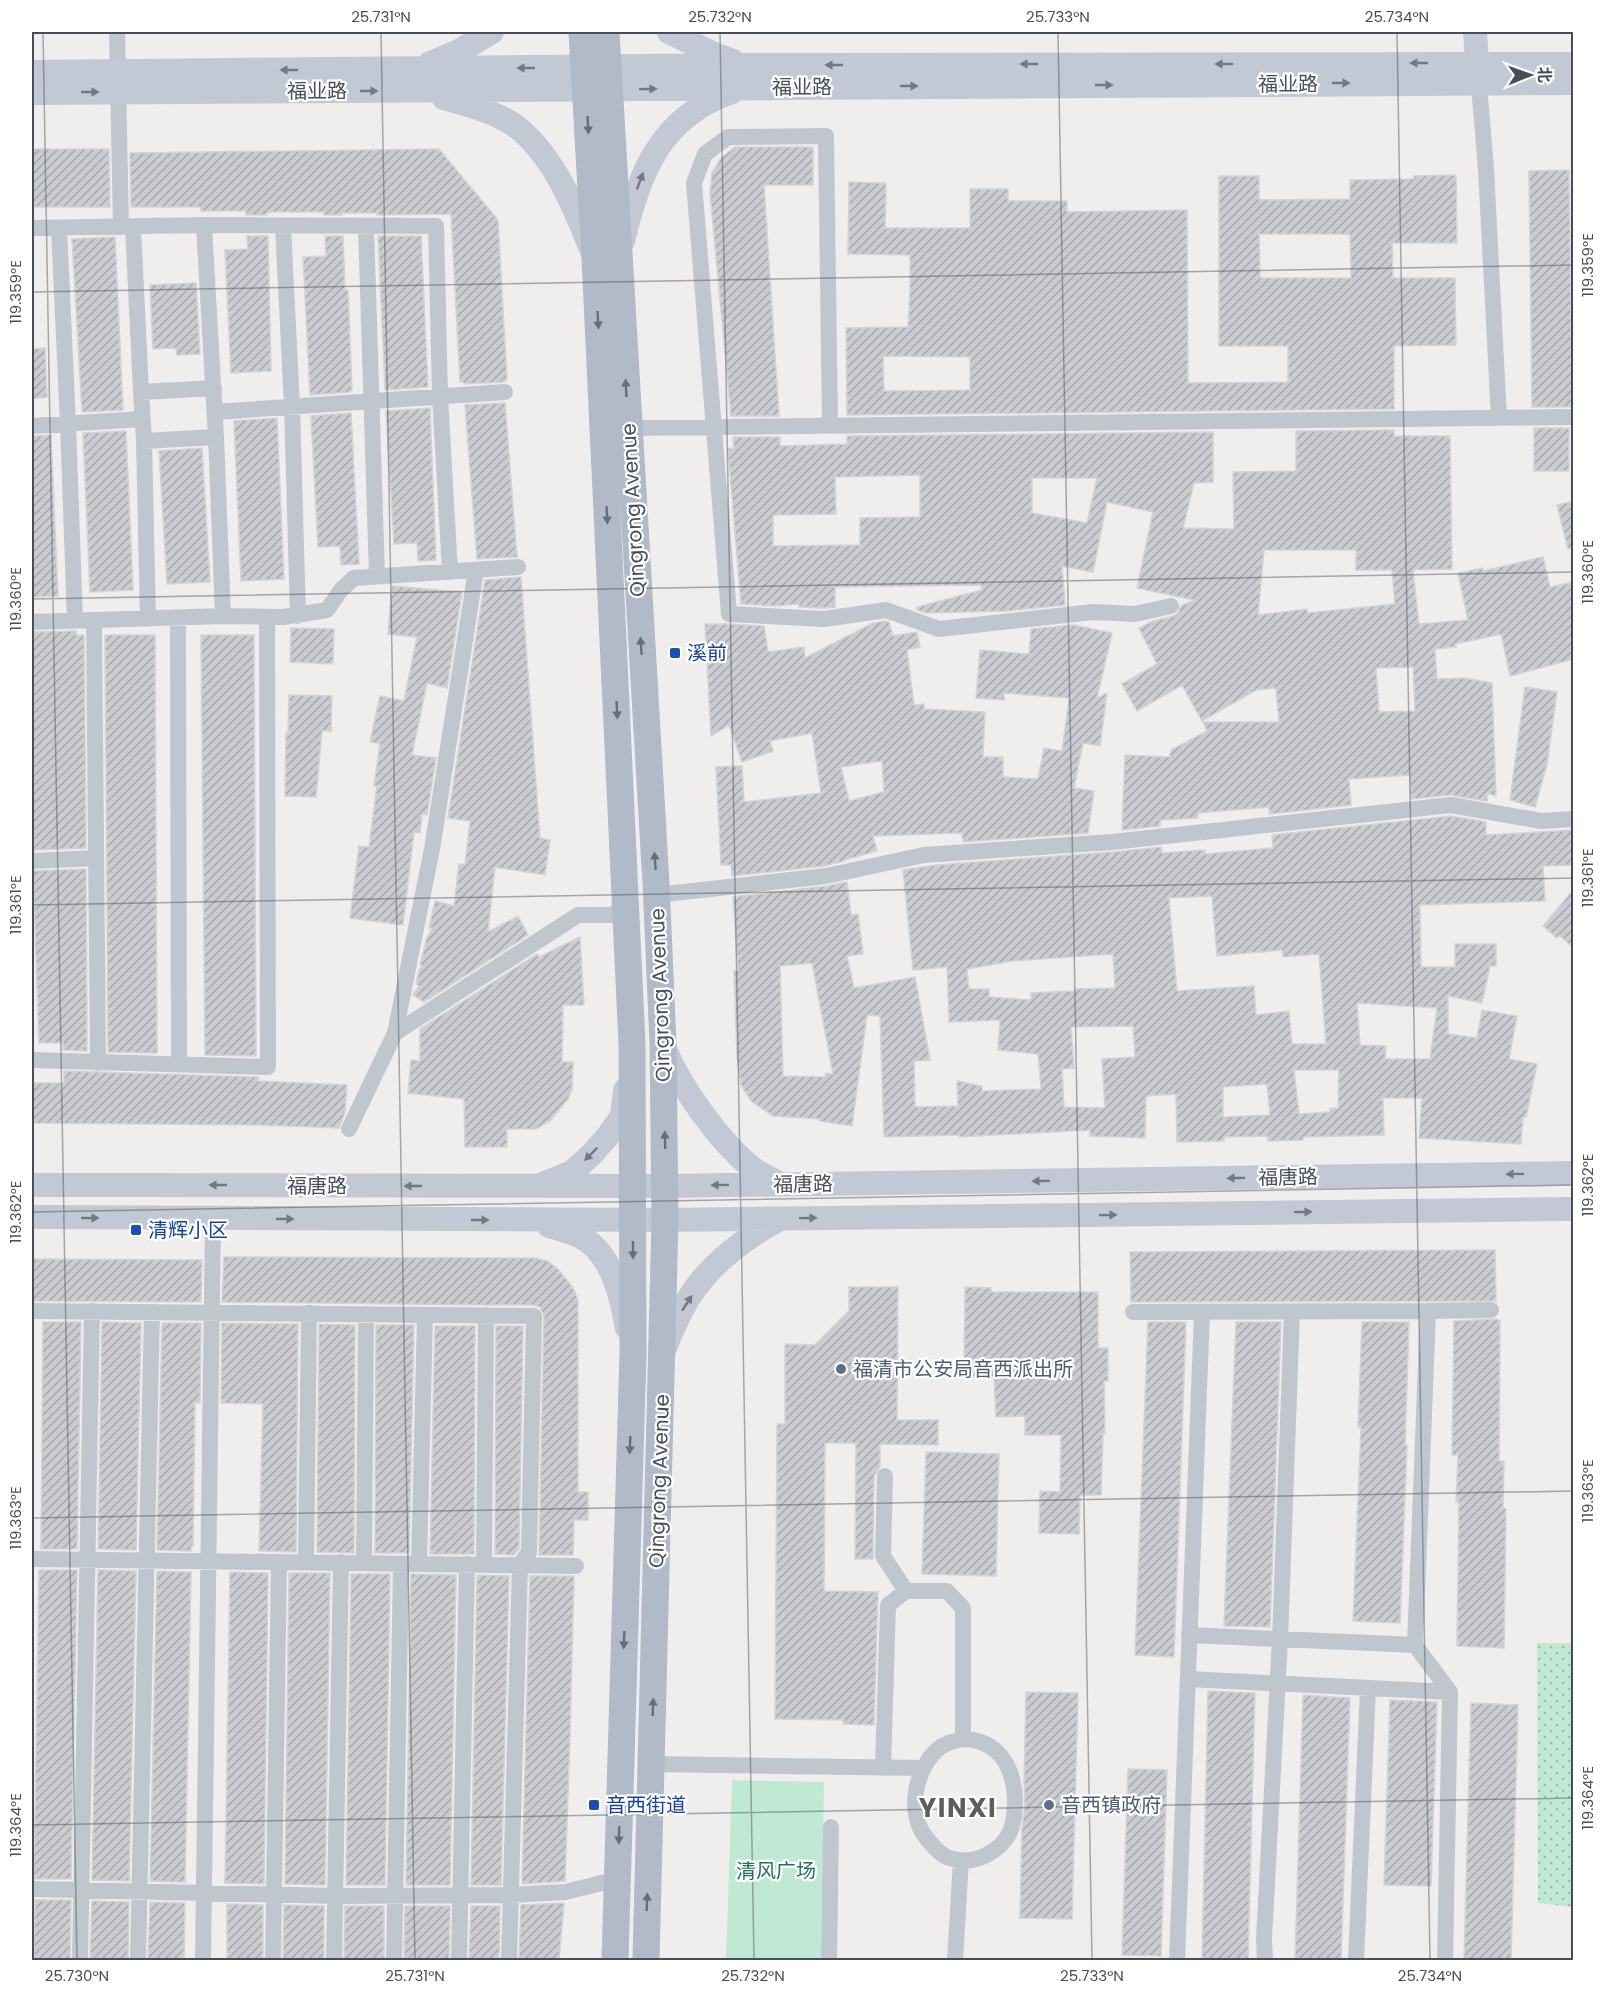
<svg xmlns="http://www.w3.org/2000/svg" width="1605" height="1992" viewBox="0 0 1605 1992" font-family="Poppins,'Noto Sans SC',sans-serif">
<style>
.grass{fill:url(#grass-dots)}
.park{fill:#c0e9d5}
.building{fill:url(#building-hatch);stroke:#d2d3d8;stroke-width:1.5;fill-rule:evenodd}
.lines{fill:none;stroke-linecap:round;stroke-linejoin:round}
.street{stroke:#c0c6ce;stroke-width:16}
.secondary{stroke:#c2c8d4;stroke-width:24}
.primary{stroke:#b0bac9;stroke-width:27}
.oneway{fill:#737983}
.oneway2{fill:#676e7a}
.ticks{fill:none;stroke:#484e58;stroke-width:1.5;stroke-opacity:0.45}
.transit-dot{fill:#1a4fb4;stroke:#fff;stroke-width:2}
.service-dot{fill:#5c6f8a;stroke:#fff;stroke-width:2}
.labels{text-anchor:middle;stroke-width:4.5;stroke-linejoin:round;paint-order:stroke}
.street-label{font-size:20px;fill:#484e58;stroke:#fff}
.transit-label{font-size:20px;fill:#164399;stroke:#fff;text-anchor:start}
.service-label{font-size:20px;fill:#4e5e75;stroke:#fff;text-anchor:start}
.park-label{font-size:20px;fill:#217152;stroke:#fff}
.district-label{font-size:26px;font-weight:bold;letter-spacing:1.5px;fill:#5b5d61;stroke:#fff}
.neatline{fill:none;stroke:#484e58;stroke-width:2}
.ticks-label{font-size:15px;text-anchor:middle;fill:#484e58}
</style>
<defs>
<pattern id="grass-dots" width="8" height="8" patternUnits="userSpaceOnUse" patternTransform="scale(1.5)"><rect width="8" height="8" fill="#c0e9d5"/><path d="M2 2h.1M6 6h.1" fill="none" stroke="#9ebfb0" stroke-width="1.8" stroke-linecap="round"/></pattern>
<pattern id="building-hatch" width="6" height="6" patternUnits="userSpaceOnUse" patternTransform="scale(1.5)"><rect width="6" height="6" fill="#cbccd1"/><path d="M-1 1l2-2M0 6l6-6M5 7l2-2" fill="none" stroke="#a7a8ac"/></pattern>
</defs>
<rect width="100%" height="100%" fill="#f0eeed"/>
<!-- grass -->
<path class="grass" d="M1537,1643h36v264l-35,-4z"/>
<!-- park -->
<path class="park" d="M732,1780l92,2 -3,178h-95z"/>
<!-- building -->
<path class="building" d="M735,147h78v38h-49l15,231h-48l-21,-223 2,-20 9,-15z
M32,149h77l1,58h-78z
M439,149l59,71 9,160h-4l1,2 -40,2 -1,-2h-3l-9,-168 -74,1v-2h-35v2h-18v-3h-57v3h-21v-4h-45l-1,-4h-69l-1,-54z
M1569,170l3,237h-40l-3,-236z
M1456,175l1,68h-65l1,35h62l1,67 -62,1v63l-547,6 -1,-87 62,-1 2,-35v-37l-62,-1 1,-72 37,1 -1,45h85v-39h38v12h59v11l120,-2 1,173 100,-1v-36h-69v-170h40v24l91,-1v-19l64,-1v-3zM1259,234h91l1,44h-91zM883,356l87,1v33l-86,1z
M247,236h21l3,135 -40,2 -6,-123 23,-1z
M325,236h18l2,54h3l4,100 -2,2 -40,3 -7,-138 23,-1z
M378,236h43l7,151 -43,3v-2z
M115,237l8,173 -41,2 -10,-173z
M196,283l4,71 -23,1 -1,-7 -23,1 -3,-64z
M45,348l2,49 -15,2v-50z
M505,403l12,154 -40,2 -12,-154z
M430,408l6,152 -18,1 -1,-18 -23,1 -8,-133z
M351,413l8,151 -18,1 -1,-19 -22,1 -7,-131z
M277,418l7,161 -43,2 -7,-160z
M1534,428h35v43h-35z
M1394,430v6h56l2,133 -39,1 6,54 49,-4 -10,-47 24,-5 1,3 60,-14 7,30 24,-5v77l-64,17 -9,-42 -46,10 1,3 -21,2 2,30 27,-1 28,5 4,113 -9,-3v8l-37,-6 -39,4 -1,-24 -61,4 2,26 -82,9v-7l-71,6v5l-38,2v6l-38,4 3,-75 45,2 1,-7 36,-19 -4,-9h76l-3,-34 -20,2 -54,31 -20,-36 -45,26 -15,-27 35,-20 -18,-36 14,-7 21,-5 4,-3 3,-7 13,-6 -57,-12 16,-76 -46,-10 -14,70 -31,-6 3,39 -58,6 -80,2 -10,-3v-3l65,-17 -1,-5 -146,2v20l-11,1 -25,-1v-3l-23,2 -35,-2 -13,-155 6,-1 -1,-11h47v9l67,-2v-8l366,-4v50l-19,1 -11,45 51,1 -1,-57 63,-1v-40zM920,475v42l-60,1v27l-87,1v-31l63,-1 -1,-37zM1032,478h65l-10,45 -55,-10zM1264,550h92v20h36l3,34 -88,9v-4l-49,6zM1413,667l2,44 -36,1 -3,-44z
M126,431l7,159 -43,2 -7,-159z
M51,435l7,161 -26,1v-161z
M202,448l8,134 -43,2 -8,-133z
M1574,501v47l-6,1 -11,-44z
M521,577l19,261 10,2 -5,35 -50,-8 -7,65 30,-16 10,19 -104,67 -11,-7 6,-9 -3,-2 3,-13 3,-5 -2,-2 7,-27 6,-9h-4l6,-27 19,5 5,-42 6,1 5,-44 -22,-3 37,-238z
M392,586l70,6 -15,96 -20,-5 -15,72 24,3 -9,57 -5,-1 -2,19 -6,-1 -11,93 -53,-7 9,-72 10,1 8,-61h-3l6,-42 -10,-2 10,-46 24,5 13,-64 -29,-3z
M885,621l4,1 4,14 24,-4 3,15 -13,3 7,55 10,-1v5l61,3 -2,45h20v20l35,2 6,-31 18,3 7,-53 -65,-5v7l-28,-2 4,-48 49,4 2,-25 43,-4 38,8 -15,65 10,-5 -7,53 -17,-3 -9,45 20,3 -6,42 -125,9 -1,-9 -89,3 4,15 -33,9v1l-20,5 -92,10 -1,-11h-10l-5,-98 26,-1 2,36 77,-9 -9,-60 -42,8 3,10 -31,11 -13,-37 -18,11 -6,-112h20l39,2 4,26 36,-5 1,11 68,-35zM882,761l2,31 -35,9 -8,-34z
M291,628l43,1 -1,35 -43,-2z
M74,631h2v4h8l2,213 -52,2 -2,-71v-147z
M105,635h50l2,418 -49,-1z
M201,635h53l2,421 -51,-1z
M1525,687l32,5 -10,72 -12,43 -25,-7z
M289,695l43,1 -1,35h-9l-6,66 -31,-1 1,-63h2z
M1451,816l35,6v13l88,-5v35l-31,1 2,35 -125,4 1,62h34v-23h41v22h-6l-8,37 -34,-7v38l29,4 5,-28 35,6 -8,43 28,5 -11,53h-3l-2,27 -102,-6 3,-40h-39l1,37 -81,2v3l-35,1 -1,-5 -43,1v4l-47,1 -1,-48 -30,2 -1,42 -55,-2v-6l-131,7v-2l-75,2 -4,-121 -13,-1 -15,111 -33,-5 1,-2 -47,-3 -22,-15 -10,-16 -4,-28 -3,-86h4l-5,-74 94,-11 20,-4 4,33 7,-1 5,40 -16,2 7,32 61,-11 15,83 -16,1 1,46 43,-1 -1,-25 25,5v5l59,-2 -3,-35 -40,-4 2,-30 -51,2 -2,-55 -34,3 -10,-100 33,-5 177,-13 48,-5 1,6 43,-3v4l68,-6 -1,-13zM1212,896l5,60 65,-6 1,7 36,-3 7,90h-34l-3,-33 -33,4 -2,-29 -77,5 -8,-93zM1113,954l2,34 -40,1v2l-44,2v7l-42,-3v-8h-20l-2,-20 45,-8zM812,963l21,111 -7,-1 -1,4 -42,-1 -3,-110zM1357,1003l80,5 -7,51h-45l1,-13 -26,-1zM1133,1026l2,31 -33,2 3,49 -41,-1 -2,-38 12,-1 -3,-41zM1294,1070h45l-1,38 -8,1v3l-31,2zM1267,1084l3,31 -47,2v-30z
M86,869l1,182 -24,-1v-7h-24l-6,-172z
M1574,889v59l-15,-13 -2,3 -14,-12z
M580,937l4,68h-21l-1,57h11l-1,27 -4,10 -18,22 -14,8h-29v18h-42l-1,-48 -56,-6 3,-33 9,1v-32l117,-75 2,3z
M64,1071l194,6v4l89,4 -2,27 -6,16 -79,-3 -228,-2v-40h32z
M1495,1250l1,51 -365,1 -1,-50z
M224,1257l311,1 12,3 10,7 16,20 5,12v192h10v28h-14l-1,35h-34l5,-239 -4,-9 -6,-2h-47l-265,-3z
M32,1259l170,1 -1,42 -169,-1z
M849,1287h49l-1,133h41v25l-58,-1v23l-6,9 -1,83h-18l1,-116h-31l-1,148 54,1 -4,133 -31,-1 1,-4 -69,-1 2,-295h8v-80l30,1 34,-34z
M965,1287l26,1v4h107v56h10v33h-4l1,53h-2l-2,61h-21l-1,39 -40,-1 1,-42 20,1 1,-57h-36v-19l-29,1 -2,-40 -30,-1z
M1496,1319l4,2 -1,140h5l-1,47 3,1 -2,139 -47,-2 2,-144h-3l2,-47h-6l2,-134z
M43,1322h38l-4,227h-36z
M102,1322l39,1 -5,227 -38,-1z
M1148,1322h38l-12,335 -39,-2z
M1236,1322h45l-11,305 -46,-1z
M1362,1322h47l-4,123h2l-7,178 -47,-2 8,-194h-3z
M162,1323h39l-1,80h-5l-2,143h-2v5l-34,-1z
M222,1323l76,1 -2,228 -37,-1 4,-147 -42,-1z
M319,1324l36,1 -1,228 -37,-1z
M376,1325h38l-5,228h-34z
M435,1326h40l-1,228h-44z
M496,1326h27l-4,223 -5,6 -19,-1z
M926,1452l73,2 -3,122 -74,-2z
M39,1570h38l-6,309h-37z
M98,1570l38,1 -7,310 -37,-1z
M157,1571l34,1 -6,310 -35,-1z
M230,1572l38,1 -4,311 -39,-1z
M289,1573h41l-5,312 -40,-1z
M351,1574h39l-5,311h-39z
M411,1574l45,1 -6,310h-44z
M477,1575l32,1 -8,309h-30z
M530,1576h44l-4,159 -5,146 -43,3z
M1208,1691l47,2 -7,267h-46z
M1026,1692l52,1 -6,226 -52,-1 2,-90 3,-23 -1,-23z
M1303,1695l47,3 -9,262h-46z
M1390,1700l47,2 -6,184 -47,-1z
M1471,1703l47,2 -7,255h-47z
M1128,1769l39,1 -6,186 -39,-1z
M35,1900h36l-1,60h-36z
M92,1901l37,1 -1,58h-38z
M150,1902l35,1 -1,57h-36z
M564,1903l-5,57h-40l2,-55z
M227,1904l36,1v55h-36z
M284,1905l40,1v54h-41z
M345,1906h39v54h-40z
M405,1906h45l-1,54h-45z
M471,1906h29l-1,54h-30z"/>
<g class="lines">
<!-- street -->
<path class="street" d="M117,32l4,195
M1478,73l8,96 13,249
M204,225l12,212 -72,4 -3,-49 73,-4
M283,226l9,180 6,210
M366,226l11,350
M133,227l8,165
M32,228l172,-3 232,1 4,170 10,176
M59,228l9,196 7,197
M215,412l290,-20
M32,426l110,-7
M830,426l-4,-290 -98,1 -23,17 -11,29 35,431 95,5 62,-9 53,19 154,-17 42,2 36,-8
M628,428l946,-11
M216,437l7,179
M144,441l4,178
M178,618l1,446
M94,620l4,443
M32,622l191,-6 60,1 44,-7 14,-20 13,-12 164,-11
M32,861l64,-3
M656,895l170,-19 98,-21 188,-13 339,-37 90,16 33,-2
M395,1033l183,-118h37l9,-16
M32,1060l236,7 -1,-450
M349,1129l46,-96 37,-184 44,-279
M32,1311l502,5 -5,236 -9,13 -11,395
M1428,1311l63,-1
M1133,1312l295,-1 -13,334 35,47 -5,268
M885,1476l-2,80 23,35
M32,1559l544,7
M306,1562l3,-249
M364,1563l2,-249
M419,1564l6,-249
M484,1564l2,-249
M1189,1635l226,10
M1188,1679l262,13
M963,1739c36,1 51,28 52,61 0,11 -1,22 -5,32 -10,20 -35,33 -57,27 -11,-2 -18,-11 -25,-19 -22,-24 -14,-70 10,-91 7,-6 16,-8 25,-10z
M651,1764l271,4
M883,1768l5,-163 18,-14h41l16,17v131
M32,1889l304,7 173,-1 56,-3 53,-13
M80,1960l12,-649
M138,1960l14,-648
M203,1960l10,-742
M273,1960l6,-398
M334,1960l7,-398
M394,1960l7,-396
M459,1960l8,-396
M829,1960l2,-133
M955,1960l6,-100
M1177,1960l25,-647
M1265,1960l-1,-21 16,-300 12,-327
M1356,1960l12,-272"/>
<!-- secondary -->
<path class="secondary" d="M669,32l45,22 19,7
M1475,32l2,31
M430,63l29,-12 33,-19
M32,72l712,-7 830,-1
M32,93l1542,-10
M444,98c23,7 53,14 73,29 37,30 57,79 74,122
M623,241c16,-68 37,-124 109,-149
M664,1047c17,41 54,93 88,121 9,6 19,11 29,16
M545,1183l27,-11 19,-17 17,-19 14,-20 3,-26
M32,1185l634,1 908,-13
M32,1217l633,3 909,-11
M549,1226c10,3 22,6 32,11 31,16 40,59 46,91
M663,1353c6,-16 13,-32 21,-47 20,-37 58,-66 94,-86"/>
<!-- primary -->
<path class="primary" d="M582,32l13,226 37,786 1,310 -18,606
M606,32l50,851 7,160 2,177 -19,740"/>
</g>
<!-- one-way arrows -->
<defs><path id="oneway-solid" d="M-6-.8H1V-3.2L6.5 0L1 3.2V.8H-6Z" transform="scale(1.5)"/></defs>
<g class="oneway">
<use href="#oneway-solid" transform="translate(1419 63) rotate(180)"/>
<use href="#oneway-solid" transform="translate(1029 64) rotate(180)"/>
<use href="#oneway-solid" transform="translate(1224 64) rotate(180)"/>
<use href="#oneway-solid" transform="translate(834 65) rotate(180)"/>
<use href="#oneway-solid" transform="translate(526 68) rotate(180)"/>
<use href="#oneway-solid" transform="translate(289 70) rotate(180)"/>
<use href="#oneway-solid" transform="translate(1341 83)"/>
<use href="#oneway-solid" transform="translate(1104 85)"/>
<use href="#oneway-solid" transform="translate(909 86)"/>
<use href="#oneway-solid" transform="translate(648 89) rotate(-1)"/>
<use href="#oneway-solid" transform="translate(369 91)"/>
<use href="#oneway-solid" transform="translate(90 92)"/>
<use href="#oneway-solid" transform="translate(640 181) rotate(-70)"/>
<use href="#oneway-solid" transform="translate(591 1154) rotate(135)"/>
<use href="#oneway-solid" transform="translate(1515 1174) rotate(179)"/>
<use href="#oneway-solid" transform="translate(1236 1178) rotate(179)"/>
<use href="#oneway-solid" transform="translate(1041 1181) rotate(179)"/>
<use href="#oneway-solid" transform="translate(218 1185) rotate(-180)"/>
<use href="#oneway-solid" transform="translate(720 1185) rotate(179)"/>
<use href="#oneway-solid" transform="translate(413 1186) rotate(-180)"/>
<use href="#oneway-solid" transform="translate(1303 1212) rotate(-1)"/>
<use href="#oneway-solid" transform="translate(1108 1215) rotate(-1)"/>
<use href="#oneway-solid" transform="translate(90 1218)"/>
<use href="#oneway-solid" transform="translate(808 1218) rotate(-1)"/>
<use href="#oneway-solid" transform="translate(285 1219)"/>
<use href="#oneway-solid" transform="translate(480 1220)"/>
<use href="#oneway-solid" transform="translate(687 1303) rotate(-57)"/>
</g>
<g class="oneway2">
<use href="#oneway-solid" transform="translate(588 125) rotate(87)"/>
<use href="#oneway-solid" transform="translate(598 320) rotate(87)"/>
<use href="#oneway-solid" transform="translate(626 388) rotate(-93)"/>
<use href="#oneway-solid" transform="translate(607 515) rotate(87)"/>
<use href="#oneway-solid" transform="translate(641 646) rotate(-94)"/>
<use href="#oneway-solid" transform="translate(617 710) rotate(87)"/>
<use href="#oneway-solid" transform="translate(655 861) rotate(-94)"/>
<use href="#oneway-solid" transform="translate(665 1140) rotate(-91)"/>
<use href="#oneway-solid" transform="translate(633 1250) rotate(90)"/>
<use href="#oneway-solid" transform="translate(630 1445) rotate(92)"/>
<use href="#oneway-solid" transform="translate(624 1640) rotate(92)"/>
<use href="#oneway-solid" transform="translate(653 1707) rotate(-88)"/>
<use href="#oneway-solid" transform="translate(619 1835) rotate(92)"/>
<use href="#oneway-solid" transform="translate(647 1902) rotate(-88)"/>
</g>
<!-- ticks -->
<path class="ticks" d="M43,32l34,1928M381,32l34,1928M720,32l34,1928M1058,32l34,1928M1397,32l33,1928M32,292l1542,-27M32,599l1542,-27M32,905l1542,-27M32,1212l1542,-27M32,1518l1542,-27M32,1825l1542,-27"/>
<!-- markers -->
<g class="transit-dot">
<rect x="669" y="647" width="12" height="12" rx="3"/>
<rect x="130" y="1224" width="12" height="12" rx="3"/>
<rect x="588" y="1799" width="12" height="12" rx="3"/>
</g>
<g class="service-dot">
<circle cx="841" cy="1369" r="6"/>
<circle cx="1049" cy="1805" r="6"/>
</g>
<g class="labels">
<!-- street labels -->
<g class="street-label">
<text x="1288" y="91">福业路</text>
<text x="802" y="94">福业路</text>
<text x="317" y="98">福业路</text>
<text transform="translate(633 510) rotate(-93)" y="7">Qingrong Avenue</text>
<text transform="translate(660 995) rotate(-92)" y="7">Qingrong Avenue</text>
<text transform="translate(1288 1177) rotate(-1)" y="7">福唐路</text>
<text transform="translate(803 1184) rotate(-1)" y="7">福唐路</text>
<text x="317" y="1193">福唐路</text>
<text transform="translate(659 1481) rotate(-88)" y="7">Qingrong Avenue</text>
</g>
<!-- transit labels -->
<g class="transit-label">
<text x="687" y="660">溪前</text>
<text x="148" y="1237">清辉小区</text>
<text x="606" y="1812">音西街道</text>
</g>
<!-- service labels -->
<g class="service-label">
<text x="853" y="1376">福清市公安局音西派出所</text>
<text x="1061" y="1812">音西镇政府</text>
</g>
<!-- park labels -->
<g class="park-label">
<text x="776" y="1878">清风广场</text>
</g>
<!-- district labels -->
<g class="district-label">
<text x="958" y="1817">YINXI</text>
</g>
</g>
<!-- border -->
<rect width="1605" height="1992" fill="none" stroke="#ffffff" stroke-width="66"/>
<!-- north arrow -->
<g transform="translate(1530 75) rotate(89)" stroke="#ffffff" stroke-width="4.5" paint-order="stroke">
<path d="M0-4.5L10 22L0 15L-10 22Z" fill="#484e58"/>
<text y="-9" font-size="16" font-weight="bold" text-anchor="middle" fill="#484e58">北</text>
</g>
<rect x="33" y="33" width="1539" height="1926" class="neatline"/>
<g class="ticks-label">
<text x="381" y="22">25.731°N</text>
<text x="720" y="22">25.732°N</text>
<text x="1058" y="22">25.733°N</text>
<text x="1397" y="22">25.734°N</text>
<text transform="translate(1588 265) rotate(-90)" y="5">119.359°E</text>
<text transform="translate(16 292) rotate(-90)" y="5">119.359°E</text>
<text transform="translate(1588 572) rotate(-90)" y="5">119.360°E</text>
<text transform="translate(16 599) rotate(-90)" y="5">119.360°E</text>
<text transform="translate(1588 878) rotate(-90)" y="5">119.361°E</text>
<text transform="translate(16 905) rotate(-90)" y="5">119.361°E</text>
<text transform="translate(1588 1185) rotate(-90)" y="5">119.362°E</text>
<text transform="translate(16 1212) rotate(-90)" y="5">119.362°E</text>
<text transform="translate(1588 1491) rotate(-90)" y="5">119.363°E</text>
<text transform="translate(16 1518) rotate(-90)" y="5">119.363°E</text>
<text transform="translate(1588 1798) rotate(-90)" y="5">119.364°E</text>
<text transform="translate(16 1825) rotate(-90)" y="5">119.364°E</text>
<text x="77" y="1981">25.730°N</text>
<text x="415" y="1981">25.731°N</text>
<text x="753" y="1981">25.732°N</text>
<text x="1092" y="1981">25.733°N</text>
<text x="1430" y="1981">25.734°N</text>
</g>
</svg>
